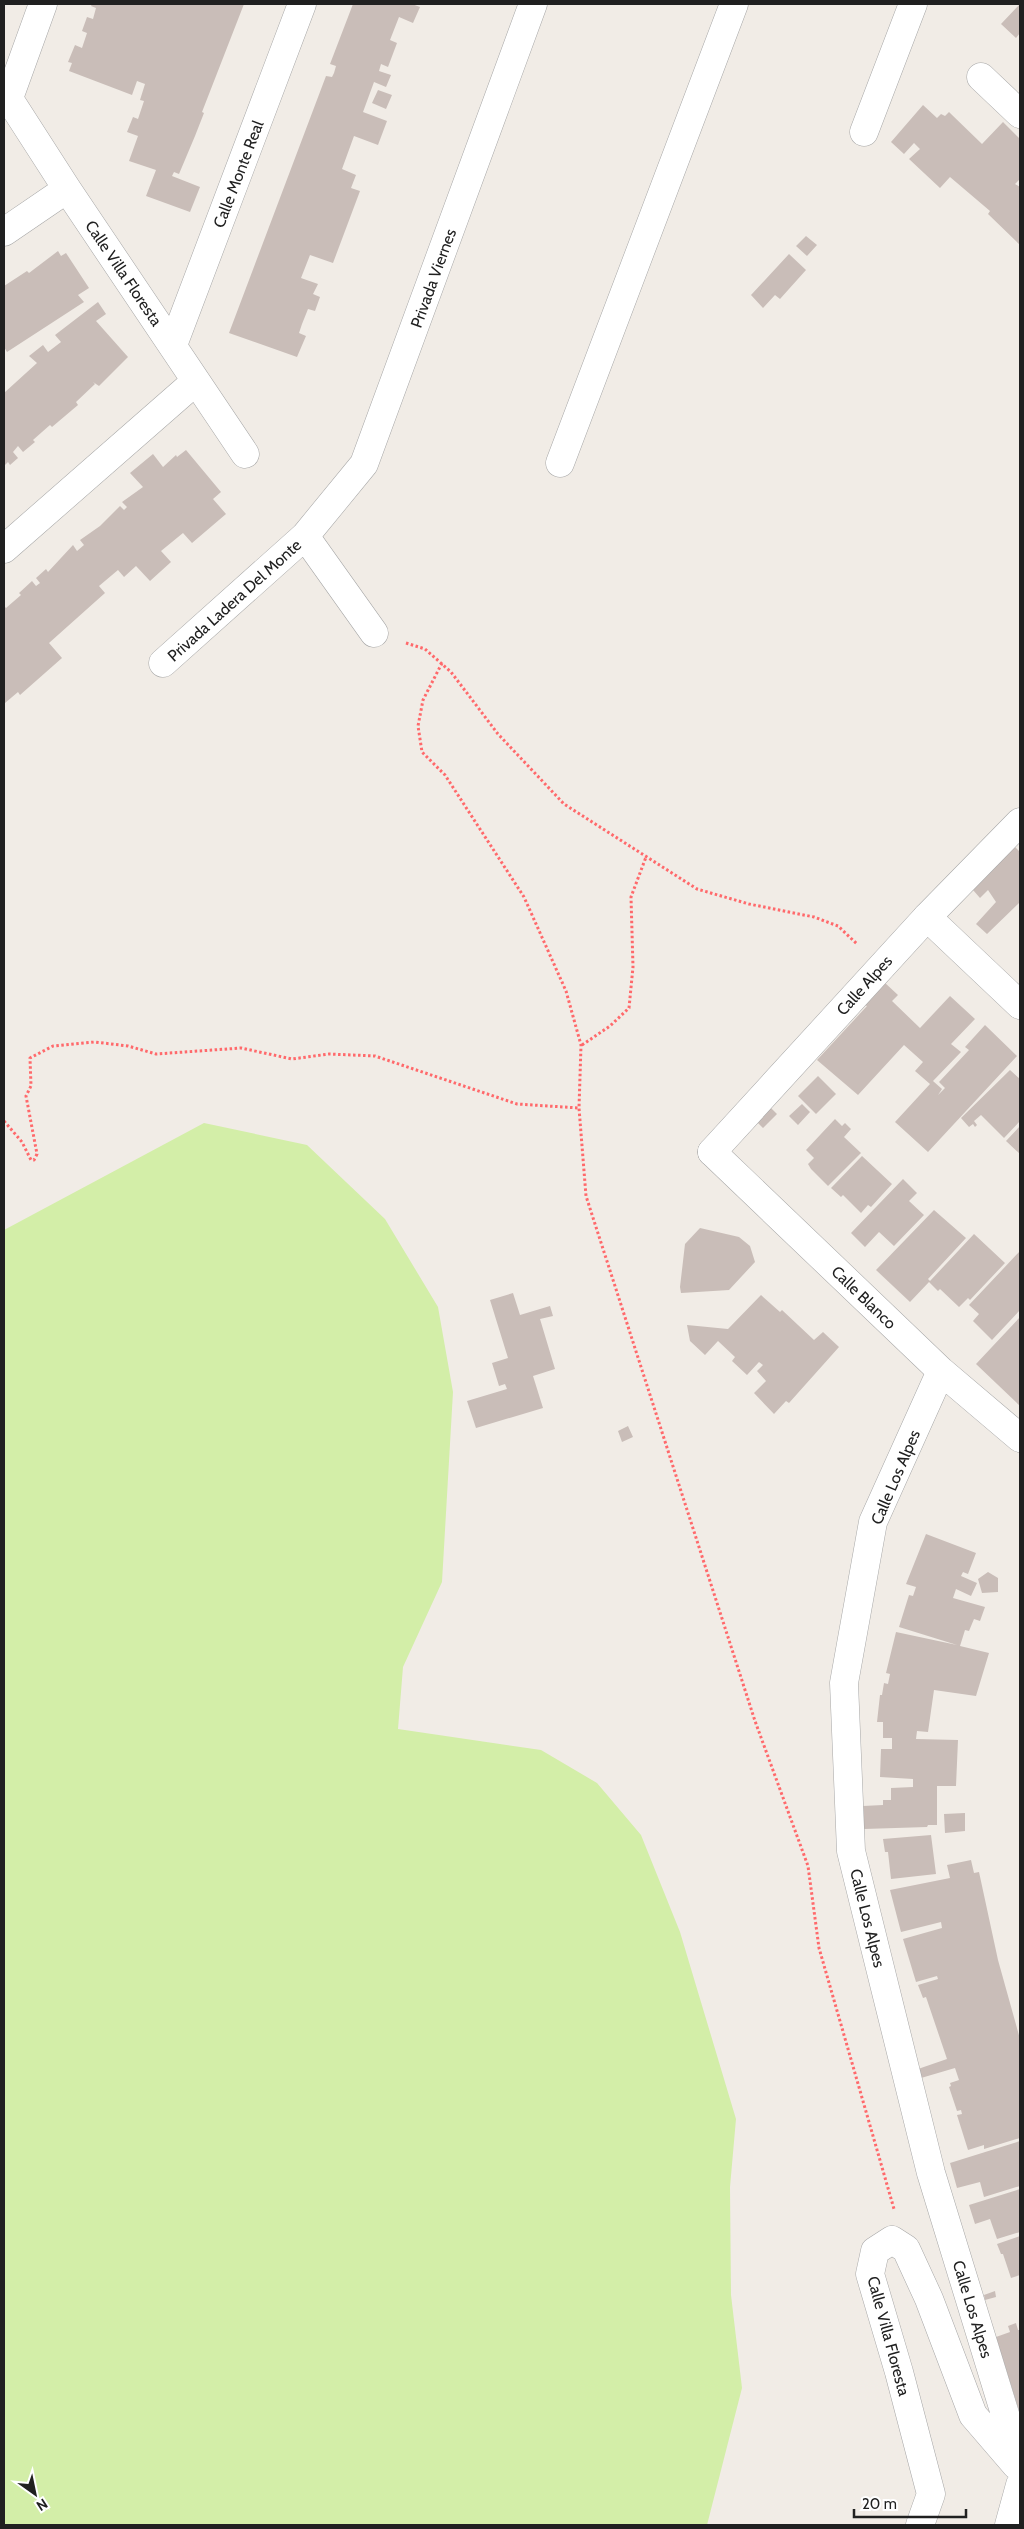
<svg xmlns="http://www.w3.org/2000/svg" width="1024" height="2529" viewBox="0 0 1024 2529" font-family="Cabin,sans-serif">
<style>
.grass{fill:#d3eea8}
.building{fill:#c9bdb8}
.lines{fill:none;stroke-linecap:round;stroke-linejoin:round}
.pedestrian-casing{stroke:#a7a7a7;stroke-width:29}
.minor-casing{stroke:#a7a7a7;stroke-width:29}
.path{stroke:#ff696b;stroke-width:3;stroke-dasharray:2.5 2.5;stroke-linecap:butt}
.pedestrian{stroke:#fff;stroke-width:28}
.minor{stroke:#fff;stroke-width:28}
.labels{text-anchor:middle;stroke-width:4.5;stroke-linejoin:round;paint-order:stroke}
.street-label{font-size:16px;fill:#202020;stroke:#fff}
</style>
<rect width="100%" height="100%" fill="#f1ece6"/>
<!-- grass -->
<path class="grass" d="M204,1123l103,22 78,74 53,88 15,85 -11,190 -39,85 -5,62 143,21 56,33 44,52 39,97 56,187 -6,68 1,108 11,93 -35,137h-703v-1295z"/>
<!-- building -->
<path class="building" d="M92,4h152l-42,108 2,1 -9,23 -16,38 -5,-2 -2,4 28,11 -10,25 -44,-16 10,-26 -27,-9 9,-25 -11,-4 6,-15 5,2 6,-18 -4,-1 5,-16 -8,-3 -5,14 -63,-24 3,-8 -4,-1 7,-17 7,3 5,-15 -5,-2 5,-14 6,2 3,-11 -5,-2z
M353,4h59l8,3 -7,16 -14,-6 -9,23 7,3 -9,24 -7,-3 -2,7 12,4 -5,12 -12,-5 -11,30 24,9 -9,24 -24,-9 -12,33 14,6 -5,13 9,3 -27,72 -23,-8 -9,23 17,6 -5,10 7,3 -5,14 -7,-2 -6,15 -3,9 7,3 -9,21 -68,-24 97,-257 6,1 2,-4 2,-7 -6,-2z
M1020,4v29l-4,5 -15,-14z
M378,90l14,5 -6,14 -14,-6z
M923,105l14,13 4,-4 4,2 4,-4 33,32 21,-22 17,17v40l-5,5 5,3v58l-32,-31 2,-3 -40,-34 -10,11 -31,-29 11,-10 -6,-6 -10,11 -13,-12z
M806,236l11,9 -10,11 -11,-10z
M58,251l3,5 5,-3 23,35 -11,7 6,7 -77,50 -3,-5v-61l23,-15 2,2z
M789,254l17,16 -26,29 -5,-4 -12,13 -12,-13z
M98,302l8,12 -10,7 32,36 -29,29 -6,-4 2,2 -19,18 2,3 -26,22 -2,-2 -8,7 -9,8 2,2 -12,10 -5,-6 -5,6 5,6 -8,7 -2,-3 -4,4v-73l33,-30 -8,-7 14,-11 5,7 13,-10 -6,-7z
M186,450l35,42 -8,7 13,15 -34,29 -9,-10 -22,18 10,11 -21,19 -14,-15 -12,11 -6,-7 -19,16 6,7 -56,50 13,15 -42,37 -2,-3 -13,11 -1,-97 2,2 15,-13 -2,-2 13,-12 4,5 4,-3 -4,-5 10,-9 2,3 25,-27 4,6 7,-6 -4,-5 20,-14 20,-20 4,4 3,-3 -5,-5 21,-15 -13,-14 23,-19 10,13 13,-12 1,2z
M1014,846l6,6v50l-33,32 -11,-10 20,-22 -8,-12 -8,8 -7,-8z
M884,982l14,13 -6,6 28,27 30,-32 25,23 -24,25 10,8 -28,29 9,8 -4,6 7,-7 -6,-6 30,-32 -4,-3 20,-22 32,31 -89,96 -33,-30 35,-38 -15,-13 8,-9 -19,-17 -46,50 -41,-35 50,-54 -4,-2z
M1010,1070l10,9v42l-16,17 -23,-23 -7,6 3,4 -2,2 -2,-3 -4,3 -8,-9z
M818,1076l18,18 -20,20 -18,-18z
M802,1104l8,8 -12,13 -9,-9z
M771,1108l6,6 -14,14 -6,-6z
M835,1119l7,7 3,-3 6,6 -7,8 17,16 -33,33 -17,-17 -3,-5 6,-6 -8,-8z
M1020,1126v28l-14,-13z
M862,1156l30,28 -21,23 -3,-2 -7,8 -18,-18 -2,2 -10,-9z
M903,1179l14,14 -8,8 15,14 -30,31 -15,-14 -14,15 -14,-14z
M934,1210l32,28 -38,41 2,2 44,-47 31,29 -35,37 -2,-2 -9,9 -19,-18 -2,2 -9,-9 -19,20 -34,-32z
M700,1228l39,9 11,9 5,16 -26,28 -48,3 -1,-6 5,-43z
M1020,1251v59l-28,30 -19,-19 6,-7 -10,-9z
M513,1293l7,22 30,-9 3,10 -13,3 15,50 -22,7 10,32 -67,20 -9,-27 40,-12 -2,-5 -6,2 -7,-23 16,-5 -18,-58z
M761,1295l19,17 2,-2 32,30 9,-8 16,15 -50,56 -3,-2 -12,13 -20,-21 12,-12 -9,-10 6,-6 -4,-3 -12,13 -15,-14 3,-4 -17,-16 -13,14 -15,-14 -3,-16 41,4z
M1020,1317v89l-44,-42z
M628,1426l5,11 -11,5 -4,-11z
M926,1534l50,19 -8,21 -5,-2 -2,4 16,7 -6,13 -15,-7 -3,9 32,9 -5,14 -6,-2 -5,12 -4,-1 -5,16 29,7 -13,43 -42,-6 -6,42 -11,-1 -1,8 42,1 -2,46h-19v39h-9l-1,2 -63,2 -1,-23 20,-1v-5h8v-12l22,-1v-8l-33,-2 1,-28h11v-11h-9v-16h-6l3,-27h2l2,-12 4,1 2,-10 -4,-1 10,-41 61,13 -58,-18 10,-32 4,1 3,-9 -10,-3z
M988,1572l10,6v14l-16,1 -4,-14z
M965,1813v18l-20,2 -1,-19z
M931,1835l5,39 -45,5 -3,-27h-3l-2,-13z
M971,1860l3,13 5,-1 19,88 22,79v99l-36,11v-4l-16,5 -11,-35 5,-1 -1,-4 -4,1 -8,-24 2,-1 -1,-3 9,-3 -4,-12 -34,10 -3,-9 29,-10 -21,-62 -3,1 -5,-13 20,-6 -1,-3 -21,6 -13,-43 39,-11 -1,-6 -40,10 -11,-42 60,-12 -3,-13z
M1020,2141v45l-36,11 -4,-15 -23,6 -7,-25z
M1020,2189v43l-23,7 -7,-20 -15,5 -6,-19z
M1020,2236v39l-9,3 -8,-24h-2l-4,-10z
M995,2291l1,6 -11,3 -1,-5z
M1016,2323l2,7h2v84l-24,-77 14,-5 -2,-6z"/>
<g class="lines">
<!-- pedestrian casing -->
<g class="pedestrian-casing">
<path id="pedestrian" d="M712,1152l215,-235"/>
</g>
<!-- minor casing -->
<g class="minor-casing">
<path id="minor" d="M981,77l39,37
M4,91l63,98 178,265
M9,98l34,-94
M864,132l49,-128
M4,232l63,-43
M173,345l129,-341
M560,463l174,-459
M305,536l69,97
M4,549l192,-168
M163,663l142,-127 59,-72 169,-460
M1020,822l-93,95 93,88
M712,1152l229,219 79,67
M941,1371l-68,151 -29,161 7,168 80,322 89,290
M920,2525l11,-31 -32,-122 -29,-98 5,-23 17,-11 14,9 23,50 44,116 43,50
M1009,2525l11,-40"/>
</g>
<!-- path -->
<path class="path" d="M406,643l19,6 26,23 47,62 66,70 133,85 52,15 65,13 24,9 19,18
M442,663l-19,37 -5,26 4,26 23,23 79,122 42,94 15,54 -2,63 7,88 169,525 53,145 11,82 75,261
M582,1045l28,-19 19,-18 4,-41 -2,-70 15,-40
M4,1121l18,21 9,18h3l3,-6 -11,-58 5,-10 -1,-28 23,-12 42,-4 33,4 28,8 85,-6 51,11 37,-5 46,2 142,48 62,4"/>
<!-- pedestrian -->
<use href="#pedestrian" class="pedestrian"/>
<!-- minor -->
<use href="#minor" class="minor"/>
</g>
<g class="labels">
<!-- street labels -->
<g class="street-label">
<text transform="translate(238 174) rotate(-69)" y="6">Calle Monte Real</text>
<text transform="translate(124 273) rotate(56)" y="6">Calle Villa Floresta</text>
<text transform="translate(433 278) rotate(-70)" y="6">Privada Viernes</text>
<text transform="translate(234 600) rotate(-42)" y="6">Privada Ladera Del Monte</text>
<text transform="translate(864 985) rotate(-48)" y="6">Calle Alpes</text>
<text transform="translate(864 1297) rotate(44)" y="6">Calle Blanco</text>
<text transform="translate(895 1477) rotate(-67)" y="6">Calle Los Alpes</text>
<text transform="translate(868 1918) rotate(76)" y="6">Calle Los Alpes</text>
<text transform="translate(973 2309) rotate(73)" y="6">Calle Los Alpes</text>
<text transform="translate(889 2336) rotate(75)" y="6">Calle Villa Floresta</text>
</g>
</g>
<!-- border -->
<rect width="1024" height="2529" fill="none" stroke="#202020" stroke-width="10"/>
<!-- north arrow -->
<g transform="translate(35 2494) rotate(147)" stroke="#ffffff" stroke-width="4" paint-order="stroke">
<path d="M0-4L9 19L0 12L-9 19Z" fill="#202020"/>
<text y="-8" font-size="14" font-weight="bold" text-anchor="middle" fill="#202020">N</text>
</g>
<!-- scale -->
<path d="M854 2509v8h112v-8" fill="none" stroke="#202020" stroke-width="2.5"/>
<text x="862" y="2509" font-size="15" fill="#202020" stroke="#ffffff" stroke-width="4" paint-order="stroke">20 m</text>
</svg>
